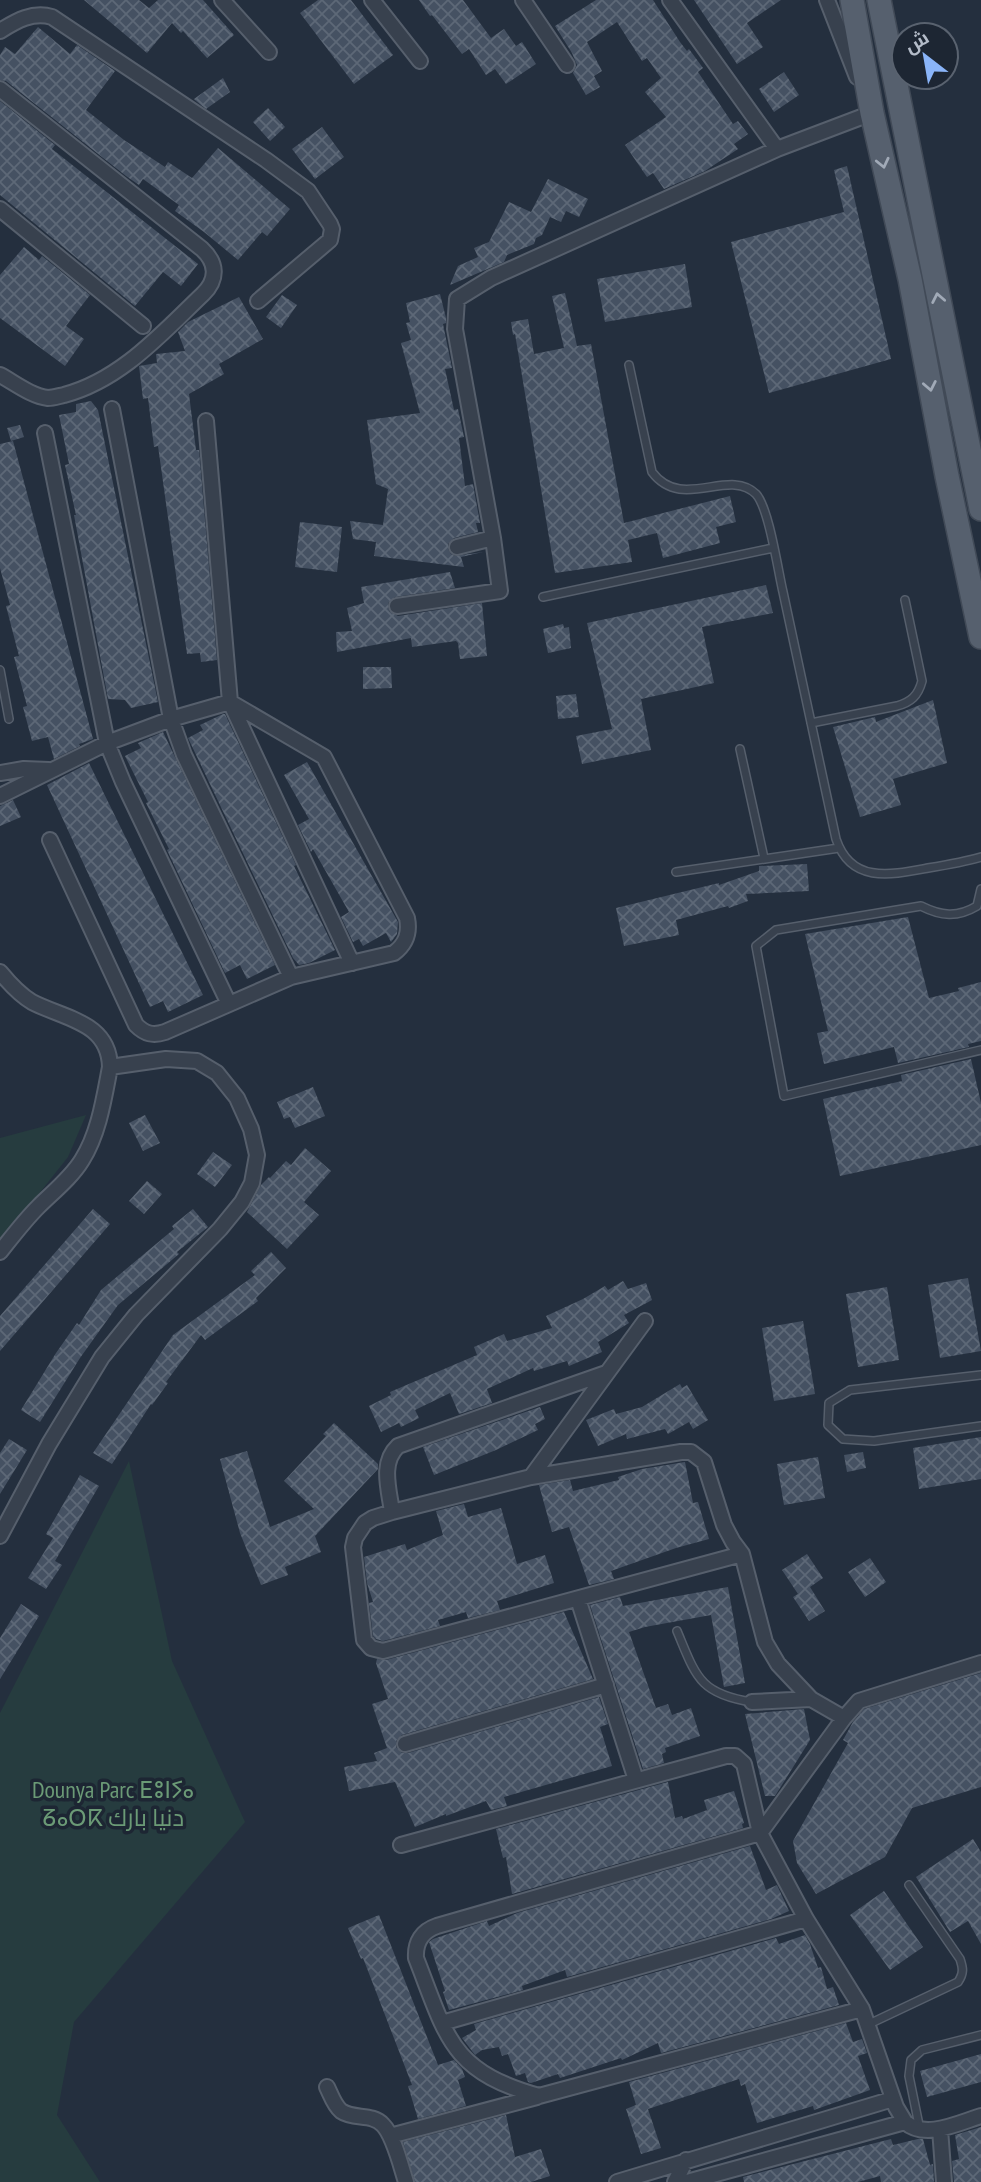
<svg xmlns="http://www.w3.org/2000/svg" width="981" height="2182" viewBox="0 0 981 2182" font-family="'PT Sans Narrow',Cairo,'Noto Sans Tifinagh',sans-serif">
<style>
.park{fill:#263c3f}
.building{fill:url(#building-cross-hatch)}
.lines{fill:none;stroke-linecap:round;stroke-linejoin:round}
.lane-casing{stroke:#565f6c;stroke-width:10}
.street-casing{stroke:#565f6c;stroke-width:18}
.primary-casing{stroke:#414a57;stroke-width:26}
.lane{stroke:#38414e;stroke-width:7}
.street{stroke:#38414e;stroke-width:14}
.primary{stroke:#56606e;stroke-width:23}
.oneway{stroke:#a1aab7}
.labels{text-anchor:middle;stroke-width:7;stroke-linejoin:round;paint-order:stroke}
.park-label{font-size:24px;fill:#6b9a76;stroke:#1d2633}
</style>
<defs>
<pattern id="building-cross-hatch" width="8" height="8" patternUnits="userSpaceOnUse" patternTransform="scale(1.75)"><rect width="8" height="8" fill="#455162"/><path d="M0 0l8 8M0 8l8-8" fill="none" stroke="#5d6877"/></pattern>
</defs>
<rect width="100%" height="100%" fill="#242f3e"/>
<!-- park -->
<path class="park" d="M86,1115l-18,42 -42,53 -26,36v-108z
M129,1461l43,200 73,161 -171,200 -17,93 43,67h-100v-469z"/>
<!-- building -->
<path class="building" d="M84,0h55l10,8 9,-8h45l31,35 -27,23 -24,-27 -2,2 -9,-10 -25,30z
M318,0h33l42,55 -39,29 -54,-71z
M419,0h44l28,38 13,-9 12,17 6,-4 14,22 -30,20 -11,-15 -9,6 -17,-26 -7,5 -30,-39 -2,1z
M596,0h57l27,42 7,9 2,-2 14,19 -5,4 35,52 5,-3 10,13 -14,10 4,5 -33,22 -41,18 -11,-16 -6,4 -22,-32 41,-28 -21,-25 16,-14 -14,-20 -5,3 -25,-39 -30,20 15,29 -8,5 6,11 -14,8 -13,-22 4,-8 -5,-12 -17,-27z
M694,0h87l-34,23 16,24 -26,17z
M38,27l32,27 7,-9 38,26 -29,39 38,30 41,27 3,-5 24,16 26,-30 72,61 -23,27 -5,-4 -24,28 -34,-28 -29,-21 4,-6 -36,-26 -4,6 -13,-9 -120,-95 -6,-1v-25l5,-8 10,7z
M784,72l15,23 -25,17 -15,-23z
M223,78l7,14 -24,17 -10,-8 -2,-2z
M0,101l55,44 -3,4 146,115 -17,22 -18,-14 -28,34 -135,-111z
M268,108l17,19 -15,14 -17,-19z
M322,127l22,30 -29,22 -23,-30z
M847,166l44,193 -122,34 -38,-151 113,-30 -10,-42z
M548,179l40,20 -9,18 -13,-6 -5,11 -11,-5 -8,18 -6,3 -2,6 -27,11 -3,7 -54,23 8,-19 20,-9 -4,-9 15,-6 20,-40 22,10z
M24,247l15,13 3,-4 48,39 -24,31 18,13 -19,27 -65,-48v-43z
M685,264l7,43 -87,15 -8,-43z
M565,293l12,53 14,-2 33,179 106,-27 6,26 -20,5 4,16 -57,15 -6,-25 -29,7 4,22 -77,11 -40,-239 -2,1 -2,-13 17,-3 6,35 30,-6 -12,-52z
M440,294l6,24v5l-3,1 9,44 -7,1 9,41 4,-1 6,28 -5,1 6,48 8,-2 7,39h-4l2,9 -24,6 -6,6v5l3,5 4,2 28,-4 -22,5 3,10 -90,-11 2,-14 -23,-3 -3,-18 33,4 5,-36 -12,-5 -9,-64 53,-7 -19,-70 10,-3 -5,-17 4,-1 -4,-19z
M282,295l15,10 -16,23 -15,-11z
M239,297l24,42 -44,25 5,10 -35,20 7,56h3l18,210 -16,2 -1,-9 -13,1 -29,-208 -4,1 -6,-49 -5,1 -4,-33 18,-3 -1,-9 29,-3 -7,-19 10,-10z
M91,401l7,9 60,292 -27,6 -6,-8 -17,-1 -34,-184h2l-11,-50 4,-1 -10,-49 17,-3v-8z
M20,425l4,12 -13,4 -4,-13z
M13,441l80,298 -14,5 1,2 -26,13 -6,-22 -16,4 -9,-34 4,-1 -13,-49 5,-1 -13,-50 4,-1 -10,-37v-124z
M300,522l42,5 -5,45 -42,-5z
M450,572l5,16 -60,9 -7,6 1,8 9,5 84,-13 5,53 -27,3 -2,-16 -2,-2 -44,6 -1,-9 -74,14 -1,-20 16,-1 -5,-23 17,-5 -3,-16z
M766,585l7,28 -71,14 12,56 -73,16 10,51 -69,14 -6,-28 36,-7 -25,-106z
M563,624l1,4 5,-1 2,21 -23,5 -5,-24z
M363,667h28l1,21 -29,1z
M576,694l3,23 -21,2 -2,-23z
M933,700l14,63 -54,16 8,26 -41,12 -27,-90 42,-10 1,5z
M223,714h2l71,151 -2,1 41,84 -26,13 -10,2 -6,-7 -105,-220 15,-8 -3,-5z
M163,732l112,233 -28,14 -7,-14 -15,8 -58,-123 2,-1 -23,-46 2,-1 -23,-46 16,-8 -3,-5z
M307,762l91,160 -1,12 -6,8 -5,-9 -23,13 -4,-7 -6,3 -12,-25 8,-5 -36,-63 -2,3 -13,-27 11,-6 -25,-44z
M89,763l114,232 -35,17 -5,-11 -13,6 -103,-222z
M13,800l8,17 -21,9v-20z
M807,864l2,27 -63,3 2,7 -19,7 -1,-2 -52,14 3,15 -55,11 -8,-38 103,-25v2l40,-14v-5z
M908,917l21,81 30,-7 -1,-3 23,-6v59l-13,3 1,3 -71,16 -4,-16 -70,17 -7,-31 11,-2 -23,-97z
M971,1059l10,44v42l-141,31 -17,-77 79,-18 -1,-6z
M313,1087l12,29 -30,12 -5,-11 -6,2 -7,-17z
M145,1115l15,28 -17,8 -14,-28z
M305,1148l26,23 -27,31 15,13 -32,34 -40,-37 14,-27 8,-8 1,1 16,-17 5,4z
M213,1152l19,13 -17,22 -18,-13z
M147,1181l15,13 -18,20 -15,-13z
M93,1209l17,15 -110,127v-35z
M193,1209l15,18 -31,25 2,2 -61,51 -38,53 -40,64 -19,-12 35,-57 21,-30 2,2 22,-35 73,-61 -2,-3z
M271,1252l15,16 -30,30 2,3 -53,39 -4,-5 -35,47 2,1 -16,22 -1,-1 -39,60 -19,-11 80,-118 82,-60 -4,-4z
M968,1278l13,73 -41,7 -12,-73z
M623,1281l5,8 18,-6 6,17 -28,15 5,8 -31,19 4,10 -33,14 -2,-5 -33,10 -1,-3 -46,21 5,14 -33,11 -9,-21 -35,17 4,8 -18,9 -2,-4 -18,9 -12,-26 22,-11 -1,-3 87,-37 -3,-8 30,-13 3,7 45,-13 -6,-12 37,-17 22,-13 3,4z
M887,1287l12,73 -41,7 -12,-73z
M803,1321l12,73 -41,7 -12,-73z
M680,1384l2,4 5,-3 21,35 -15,9 -4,-7 -21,12 -3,-5 -38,10 -1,-5 -28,12 -12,-26 28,-11 2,5 26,-7z
M540,1407l5,12 -10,5 3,6 -42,20 -62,25 -11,-28z
M334,1423l44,41v5l-63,67 6,16 -36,15 3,8 -27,10 -21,-52 -20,-74 27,-8 23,76 44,-18 -30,-28 42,-45 -3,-2z
M981,1437v42l-62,10 -6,-41z
M9,1439l18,11 -27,44v-41z
M863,1452l3,16 -19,4 -3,-17z
M818,1457l7,41 -41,7 -7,-41z
M685,1462l8,41 5,-1 11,37 -33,9 -65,23 3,8 -25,6 -20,-58 -17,5 -13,-47 31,-5 3,11 46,-11 -1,-3 24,-8z
M80,1475l19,11 -44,75 7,4 -16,24 -18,-11 25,-40 -7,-4z
M464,1504l4,13 33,-9 16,56 28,-9 9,28 -57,18 3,9 -32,8 -2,-6 -28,8 2,6 -57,15 -7,-2 -3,-3 -4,-33 4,-1 -6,-19 -3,-26 41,-13 2,6 36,-15 -7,-24z
M807,1554l16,24 -13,9 15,24 -16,10 -16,-24 5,-3 -16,-24z
M870,1558l16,24 -21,15 -17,-25z
M728,1587l17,96 -21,4 -13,-72 -66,12 -16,5 27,76 12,-4 4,11 19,-7 9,28 -35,12 1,4 -4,2 2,9 -21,6 -53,-164 30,-8 3,9z
M21,1604l18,12 -39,63v-41z
M564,1612l29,67 -191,56 -6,6v6l6,6h6l191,-56 9,27 -8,3 12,39 -108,31 3,9 -16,4 -5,-9 -40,15v-2l-31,13 -20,-45 -46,9 -5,-24 33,-6 -3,-8 13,-5 -15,-44 16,-5 -12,-36 1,-4 9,1z
M981,1673v114l-69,21 -27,49 -69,37 -19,-31 -4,-22 55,-98 -5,-3 10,-18 11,-13z
M804,1709l6,31 -35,56h-10l-20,-82z
M668,1782l7,36 7,-2 1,3 24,-9 -3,-10 30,-9 10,32 -2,1 1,4 -231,66 -6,-37 -3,1 -7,-29z
M973,1839l8,13v92l-13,-23 -18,11 -34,-55z
M750,1846l16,44 11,-5 12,26 -18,8 -204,58 -2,-7 -43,16 1,4 -74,20 -6,-18 2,-1 -16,-49 4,-3 54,-18 2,5 28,-13z
M884,1891l39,56 -33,23 -40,-55z
M379,1915l59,150 16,-5 8,9 3,8 -7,3 8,26 -48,13 -10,-33 4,-1 -49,-127 -2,1 -13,-31z
M805,1935l5,9 8,24 3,-1 6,22 6,-2 6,18 -178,48 -3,-10 -36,17 -1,-2 -61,20 -2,-4 -27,9 -3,-1 -3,-9 -9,3 -8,-22 -6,2 -3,-9 -17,3 -7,5 -13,-17 14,-8 -2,-6 302,-86 3,6z
M846,2023l7,19 9,-3 5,14 -9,3 12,34 -56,20 -1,-4 -56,17 -12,-39 -4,2 -2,-7 -91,30 13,39 -20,6 -15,-45 10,-4 -7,-23z
M981,2054v28l-54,15 -7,-26z
M506,2115l9,42 26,-8 9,27 -19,6h-116l-12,-40z
M981,2127v55h-27l-2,-21 7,-2 -4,-24z
M891,2139l2,6 25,-6h5l7,26 3,-1 1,18h-53l-1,-6 -22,6h-114l-1,-5z"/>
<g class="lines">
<!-- lane casing -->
<g class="lane-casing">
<path id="lane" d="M629,365l23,107c30,40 77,-5 104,22 13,14 22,77 27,98 17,82 35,164 53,247 15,45 55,36 92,29 18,-3 36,-6 53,-11
M543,597l230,-49
M0,670l9,49
M811,723l86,-17c14,-4 21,-10 25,-25l-17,-81
M740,749l24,109
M676,872l163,-24
M981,889l-4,17c-20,12 -36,10 -56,0l-145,24 -20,16 28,150 197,-46
M981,1375l-131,15 -21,13 -1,22 15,14 31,2 107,-15
M677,1631c19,45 22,63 75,71
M867,2025l91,-43c6,-9 5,-14 2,-23l-51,-74
M920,2130l-11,-54 2,-16 11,-10 59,-15"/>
</g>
<!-- street casing -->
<g class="street-casing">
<path id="street" d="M222,0l47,52
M372,0l48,61
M523,0l44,65
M670,0l107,149
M827,0l30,77
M0,31c16,-10 33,-20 52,-14l214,143 42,31 22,33 2,5 -2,11 -72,61
M0,89l202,160c15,14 16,30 1,45 -41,39 -82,86 -139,101 -5,1 -11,3 -16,3 -17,-2 -33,-15 -48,-23
M0,209l143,117
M112,409l59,310 13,36 107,222
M206,421l24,281 122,261
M45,433l62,310 16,39 106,222
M457,547l36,-9
M397,606l103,-15 -7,-53 -38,-209 2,-30 34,-21 286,-129 95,-36 -2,-4
M0,773l24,-4 25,1
M0,796l107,-53 64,-24 59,-17 94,55 83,161c3,15 -1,26 -13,35l-103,24 -126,55c-12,4 -20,2 -29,-7l-86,-185
M0,972c9,11 20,23 32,30 33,17 77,20 78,65
M0,1252c12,-15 24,-31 38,-45 15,-15 33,-29 44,-47 17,-27 22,-62 28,-93l56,-8 31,2 20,12 20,25 14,31 6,26 -5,28 -10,19 -22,27 -84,86 -34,42 -53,87 -49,92
M531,1477l114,-156
M392,1512c-3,-23 -12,-49 6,-66l208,-73
M742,1554l-359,97 -12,-3 -7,-8 -11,-93 2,-9 10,-15 8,-5 19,-6 139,-35 150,-25h10l13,10 20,63 9,17 9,12 23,88 13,22 33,35 33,19
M578,1599l58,181
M752,1702l59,-3
M405,1744l201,-59
M401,1845l325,-89h9l9,8 16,69 -323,93c-15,5 -22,16 -21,32 31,79 34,113 123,138l323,-87
M442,2023l364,-104
M327,2087c4,8 7,18 14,24 13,9 31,2 42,14 11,11 18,42 23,57
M905,2122l-9,-15 -34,-98 -56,-90 -46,-86 84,-115 15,-17 122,-38
M940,2129l4,53
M390,2136l147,-39
M617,2182l276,-83
M675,2182l11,-22
M687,2182l218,-60c20,18 53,1 76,-6"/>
</g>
<!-- primary casing -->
<g class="primary-casing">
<path id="primary" d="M852,0l20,113 38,166 37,197 34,161
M879,0l102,509"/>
</g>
<!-- lane -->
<use href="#lane" class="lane"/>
<!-- street -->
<use href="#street" class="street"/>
<!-- primary -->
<use href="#primary" class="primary"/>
</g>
<!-- one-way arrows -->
<defs><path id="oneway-chevron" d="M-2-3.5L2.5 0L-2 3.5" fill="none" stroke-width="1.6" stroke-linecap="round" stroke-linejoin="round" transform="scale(1.75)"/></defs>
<g class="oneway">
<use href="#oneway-chevron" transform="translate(883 163) rotate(77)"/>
<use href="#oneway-chevron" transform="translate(938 298) rotate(-101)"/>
<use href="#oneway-chevron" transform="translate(930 386) rotate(79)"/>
</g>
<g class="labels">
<!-- park labels -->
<g class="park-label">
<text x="113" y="1798">Dounya Parc ⴹⵓⵏⵢⴰ<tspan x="113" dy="28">ⵒⴰⵔⴽ دنيا بارك</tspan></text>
</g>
</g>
<!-- north arrow -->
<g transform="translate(925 56) rotate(329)"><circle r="33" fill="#1d2633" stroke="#59626f" stroke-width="2"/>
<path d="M0-5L12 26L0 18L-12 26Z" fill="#8ab4f8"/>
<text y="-10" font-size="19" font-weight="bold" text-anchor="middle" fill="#b4bcc9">ش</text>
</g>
</svg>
